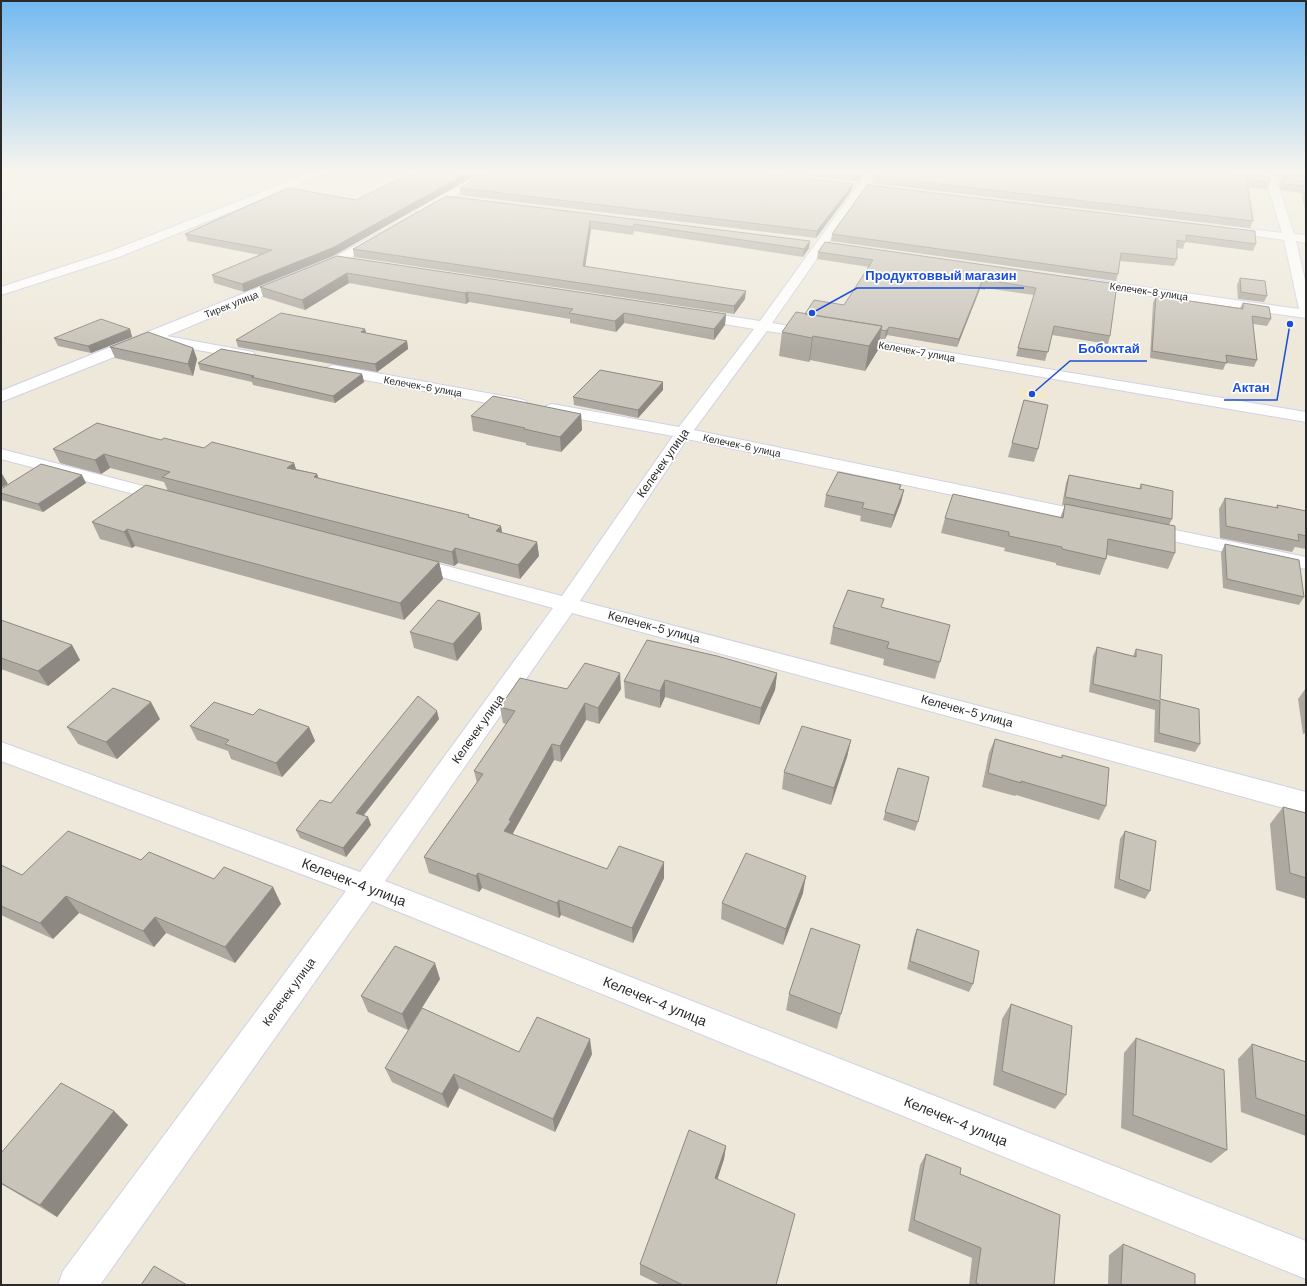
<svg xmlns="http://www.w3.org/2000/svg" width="1307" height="1286" viewBox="0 0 1307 1286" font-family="'DM Sans',sans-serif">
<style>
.education{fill:#f1e9c8}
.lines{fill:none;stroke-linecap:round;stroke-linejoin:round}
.minor-casing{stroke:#cfd1e4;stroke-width:2}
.tertiary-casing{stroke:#cfd1e4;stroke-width:2}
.minor{fill:#fff;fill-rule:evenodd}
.tertiary{fill:#fff;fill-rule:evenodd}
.wall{fill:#ada9a0}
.shaded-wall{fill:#8d8982}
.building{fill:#c9c4ba;stroke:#8d8982}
.labels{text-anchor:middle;stroke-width:3.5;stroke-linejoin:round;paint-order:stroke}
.far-street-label{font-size:10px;fill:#2a2a2a;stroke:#fff}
.street-label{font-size:12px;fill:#2a2a2a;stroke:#fff}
.near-street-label{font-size:14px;fill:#2a2a2a;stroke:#fff}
.leader{fill:none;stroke:#1d4ed8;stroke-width:1.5}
.callout-dot{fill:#1d4ed8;stroke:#fff;stroke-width:1.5}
.callout-label{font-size:13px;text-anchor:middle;font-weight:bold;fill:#1d4ed8;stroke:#fff;stroke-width:3.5;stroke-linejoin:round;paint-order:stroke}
</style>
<rect width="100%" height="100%" fill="#eee8da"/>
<!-- education -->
<path class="education" d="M1019,387l28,5 -2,9 -28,-6z"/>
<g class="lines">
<!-- minor casing -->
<g class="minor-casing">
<path id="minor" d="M487,170h12l-73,43 -4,1 -6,-3 2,-2z
M869,170h10l-107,153 41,7 5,1 2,3 -2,3 -5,1 -46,-7 -73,99 396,82 7,2 2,4 -2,4 -7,2 -403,-85 -107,162 726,191v22l-734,-201 -187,268 921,360v38l-934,-378 -272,384h-42l5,-14 283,-380 -345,-130v-19l359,130 193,-264 -148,-41 -3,-4 3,-4 7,-2 150,39 111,-160 -121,-22 -6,-2 -2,-3 2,-3 6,-2 127,23 75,-98 -64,-11 -2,-3 2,-3 5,-1 65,10z
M1263,170h10l21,64 12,1v8l-10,-2 10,43v34l-218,-31 -5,-1 -1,-3 1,-3 5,-1 211,30 -15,-69 -59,-8 -4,-1 -2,-2 2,-2 4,-1 57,7z
M379,233l4,2 2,2 -2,2 -41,24 -175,73 86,16 2,3 -2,3 -5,1 -96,-17 -151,60v-11l333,-134z
M849,336l457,76v10l-462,-79 -2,-3 2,-3z
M333,365l187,34 6,2 2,3 -2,3 -6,2 -192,-36 -3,-3 3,-3z
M1,449l173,45 3,4 -3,4 -6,1 -167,-44z
M1146,524l160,33v12l-167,-35 -3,-4 3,-4z"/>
</g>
<!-- tertiary casing -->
<g class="tertiary-casing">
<path id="tertiary" d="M318,170h13l-1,2 -211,85 -118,38v-8l110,-36z"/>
</g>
<!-- minor -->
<use href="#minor" class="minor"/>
<!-- tertiary -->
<use href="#tertiary" class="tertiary"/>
</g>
<!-- wall -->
<path class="wall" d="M757,170h110l-9,11z
M1202,170l68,12 -3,7 -19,-2 5,34 -3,7 -378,-45 1,-7z
M1225,170h39l-1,3z
M1274,170h32v9l-30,-3z
M1282,178l24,3v33l-5,-21 -20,-3 -2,-5z
M867,185l389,59 -3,7 -68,-9 -2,7 -6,-1v11l-3,7 -54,-5 -2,13 -2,7 -285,-40 1,-7z
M460,188l392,2 -36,48 -356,-43z
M446,196l363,52 -6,9 -169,-26 -1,4 -42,-6 -6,37 160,33 -11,15 -380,-57 -1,-8z
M185,234l148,22 -89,36 -30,-9 -2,-8 48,-20 -72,-14z
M818,252l299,32 -7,52 -2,8 -56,-9 -7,26 -29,-5 18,-61 -49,-7v2l-5,-1 -23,58 -70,-12 -2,4h-5l-2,11 -13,21 -55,-11 -1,2 -30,-6 3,-24 22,-18 40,-9 25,-38 -52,-8z
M337,256l389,58 -1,11 -11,15 -90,-17 -8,9 -46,-9v-4l-101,-17 -3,2 -117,-21 -44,27 -42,-13 -3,-10z
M1240,278l27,18 -3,6 -26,-3 -1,-14z
M1156,296l84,12 3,-5 28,16 -4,7 -14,-2 4,36 -3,7 -28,-4 -3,7 -73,-12 3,-55z
M130,329l2,8 -41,16 -33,-7 -4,-8z
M365,329l1,4 41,8 1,8 -31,23 -139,-25 -2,-7z
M110,347l83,1 4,11 -4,17 -78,-18z
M198,363l164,11 2,8 -29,21 -82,-18 -1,-3 -52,-12z
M663,382v8l-25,28 -64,-13 -1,-8z
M1024,400l14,49 -4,13 -26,-5z
M581,414l1,16 -21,22 -35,-7v-2l-53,-12 -2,-15z
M161,440l133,23 2,6 21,5 2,5 151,38 31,9 1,7 35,9 2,14 -19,23 -62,-16 -4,3 -15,-4 4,17 -39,41 -269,-74 -3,2 -32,-9 -8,-17 76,-31 -4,-9 -54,-14 -9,6 -41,-11 -7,-14z
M1069,475l70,14 2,-5 31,35 -3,6 6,28 -7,16 -61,-14 -1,4 -6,16 -44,-10v-2l-52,-12 1,-3 -64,-15 4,-15h115l5,-13h-3l4,-22z
M86,483l-43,29 -42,-12v-11z
M901,485l-1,4 4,1 -3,12 -10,26 -31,-7 1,-5 -37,-9 2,-12z
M1225,498l51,10 1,-3 29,6v38l-11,-2 -3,5 -72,-14 -1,-29z
M1225,544l79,53 -5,8 -76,-17 -2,-35z
M882,608l58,54 -5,17 -52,-14 1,-6 -54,-15 3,-17z
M480,613l2,16 -25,32 -43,-13 -4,-16z
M1,620l71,25 8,15 -32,26 -47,-17z
M1097,647l36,9 3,-7 24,50 40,45 -5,8 -41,-10 1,-32 -66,-18 4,-36z
M777,673l-2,17 -16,35 -94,-28 -5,11 -35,-10 -1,-17z
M1306,688v45l-3,1 -5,-35z
M567,689h54l-22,35 -13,-4 -25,42 -7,-2 -41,73v2l94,34 57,9 -31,65 -72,-28 -2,3 -77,-30 -3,4 -50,-19 -5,-16 53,-74 -3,-12 32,-47 -3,-1 -3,-16z
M253,715l56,12 6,14 -33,36 -51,-18 -3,-8 -31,-11 -7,-14z
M160,719l-43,40 -39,-15 -11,-17z
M439,719l-75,96 4,2 3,8 -25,32 -46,-19 -4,-8z
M995,739l66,19 1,-3 44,51 -7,14 -83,-25 -1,1 -33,-9 7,-34z
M851,740l-4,17 -16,48 -49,-16 2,-17z
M898,768l20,54 -3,9 -32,-11z
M1283,807l23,6v86l-30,-9 -6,-66z
M1125,831l25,60 -5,8 -31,-11 6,-49z
M141,860l73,19 59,8 8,17 -46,59 -69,-30 -12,14 -75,-34 -26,26 -52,-24v-50l21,10z
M803,893l-20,52 -62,-26 1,-16z
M917,929l56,55 -4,8 -62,-23 7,-32z
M440,979l-32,51 -40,-18 -7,-16z
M789,994l52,20 -4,15 -51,-19z
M1011,1004l55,91 -11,14 -62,-24 9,-66z
M1136,1038l91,112 -16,13 -90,-35 3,-75z
M1252,1044l54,18v74l-65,-24 -3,-53z
M519,1052l73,2 -37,78 -96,-44 -11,20 -56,-26 -7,-14z
M114,1111l14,14 -71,92 -56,-33v-31z
M726,1146l-2,13 -7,20 59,106h-115l-21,-10v-11z
M926,1154l34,20 94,111h-85l3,-27 -64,-27 12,-66z
M1123,1244l72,41h-87l1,-30z"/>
<!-- shaded-wall -->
<path class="shaded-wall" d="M473,170h12l-152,86 -89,36 -2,-8z
M863,170h4l-9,11 1,-6z
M853,184l-1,6 -36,48 1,-7z
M590,221l1,8 -7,45 -1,-8z
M810,241l-1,7 -6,9 1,-8z
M347,273l2,10 -44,27 -3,-10z
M982,281l-2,8 -23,58 2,-8z
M746,291l-1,8 -11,15v-8z
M468,292l1,10 -3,2 -1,-11z
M624,313v10l-8,9 -1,-11z
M726,314l-1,11 -11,15v-11z
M882,326l-4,24 -13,21 4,-25z
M889,327l-2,8 -2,4 1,-8z
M130,329l2,8 -41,16 -3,-7z
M365,329l2,7 -6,-4z
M813,336l-3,24 -1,2 3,-24z
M407,341l1,8 -31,23 -2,-8z
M193,348l4,11 -4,17 -5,-12z
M362,374l2,8 -29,21 -2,-7z
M663,382v8l-25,28v-8z
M581,414l1,16 -21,22 -1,-15z
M104,454l6,14 -9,6 -6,-14z
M294,463l4,13 -11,-8z
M1,472l7,12 -7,4z
M317,474l4,14 -7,-11z
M82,475l4,8 -43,29 -5,-8z
M904,490l-3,12 -10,26 3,-13z
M501,526l2,14 -7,-9z
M127,529l8,17 -3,2 -8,-16z
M537,542l2,14 -19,23 -2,-14z
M455,548l3,15 -4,3 -2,-14z
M439,562l4,17 -39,41 -4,-17z
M480,613l2,16 -25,32 -4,-17z
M72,645l8,15 -32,26 -10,-15z
M620,673l1,16 -22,35 -1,-16z
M777,673l-2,17 -16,35 2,-17z
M665,680v17l-5,11v-17z
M151,702l9,17 -43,40 -11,-17z
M585,703l1,17 -25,42 -1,-16z
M437,711l2,8 -80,102 -3,-8z
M309,727l6,14 -33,36 -6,-14z
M851,740l-4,17 -16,48 3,-17z
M552,744l2,16 -41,73 1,4 -10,-6 5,-11z
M368,817l3,8 -25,32 -3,-9z
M664,862v16l-31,65 -1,-15z
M478,873l4,15 -3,4 -3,-16z
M806,876l-3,17 -20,52 3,-16z
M273,887l8,17 -46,59 -10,-16z
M66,896l13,17 -26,26 -13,-16z
M559,900l2,15 -2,3 -2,-15z
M155,917l11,16 -12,14 -11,-16z
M435,963l5,16 -32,51 -6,-16z
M590,1039l2,15 -37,78 -2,-13z
M454,1074l5,14 -11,20 -6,-14z
M114,1111l14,14 -71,92 -17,-12z
M726,1146l-2,13 -10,31 1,-12z"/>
<!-- building -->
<path class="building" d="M418,170h55l-141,78 -90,36 -30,-9 60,-25 -87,-16 103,-46 68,12z
M490,170h247l116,14 -36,47 -357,-43z
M813,170h50l-4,5z
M877,170h325l67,7 1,5 -23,-2 6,41 -380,-45z
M1284,170h22v2z
M1282,178l24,3v14l-2,-9 -20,-2z
M867,185l388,46 1,13 -70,-9v7l-9,-2v19l-56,-6 -3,21 -286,-40z
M446,196l364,45 -6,8 -170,-25 -1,3 -43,-6 -7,45 163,25 -12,15 -381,-57z
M825,242l292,42 -7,52 -56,-10 -6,26 -30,-4 18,-60 -49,-8 -1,2 -4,-1 -23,58 -70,-12 -3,4 -5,-1 1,-4 -77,-12 9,-14 30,5 29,-45 -55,-8z
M337,256l389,58 -12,15 -90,-16 -9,8 -46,-8 4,-4 -105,-17 -3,1 -118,-20 -45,27 -42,-13z
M1240,278l25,3 2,15 -26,-4z
M1156,296l87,13v-6l26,4 2,12 -19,-3 5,44 -31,-5 1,8 -75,-12z
M796,312l86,14 -13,20 -56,-10 -1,2 -30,-6z
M281,313l84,16 -4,3 46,9 -32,23 -139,-24z
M101,319l29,10 -42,17 -34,-8z
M148,332l45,16 -5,16 -78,-17z
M221,349l141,25 -29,22 -82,-19 3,-1 -56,-13z
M600,370l63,12 -25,28 -65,-13z
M493,396l88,18 -21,23 -36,-8 1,-1 -54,-12z
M1024,400l24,5 -10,44 -26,-6z
M97,423l64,17 3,-2 40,10 8,-6 82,21 -7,5 30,6 -3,3 155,38 -1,2 33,9 -5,5 41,11 -19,23 -63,-17 -3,4 -290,-75 8,-5 -66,-18 -9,6 -42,-11z
M41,464l41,11 -44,29 -37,-11v-4z
M838,472l63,13 -2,4 5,1 -10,25 -32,-7 2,-5 -38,-8z
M1069,475l72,14v-5l32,7 -1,28 -107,-22z
M146,485l293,77 -39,41 -273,-74 -3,3 -32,-10z
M953,494l110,24 2,-14 110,22v27l-67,-14 -2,20 -44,-10v-2l-53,-11v-4l-64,-14z
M1225,498l53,10 -1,-3 29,6v25l-8,-2 1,7 -73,-15z
M1225,544l74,16 5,37 -77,-18z
M848,590l36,9 -3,8 69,18 -10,37 -53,-14 2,-6 -56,-15z
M438,600l42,13 -27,31 -43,-12z
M1,620l71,25 -34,26 -37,-13z
M647,640l70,16 60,17 -16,35 -96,-28 -5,11 -36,-10z
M1097,647l39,10v-8l26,6 -2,44 39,10 1,35 -41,-11 1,-32 -67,-17z
M585,663l35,10 -22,35 -13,-5 -25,43 -8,-2 -43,76 2,1 -7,10 103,38 12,-23 45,16 -32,66 -73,-28 -2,3 -79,-30 -2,3 -52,-19 59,-83 -9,-3 41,-60 -15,-4 20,-29 47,11z
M113,688l38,14 -45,40 -39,-15z
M418,696l19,15 -81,102 12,4 -25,31 -47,-18 24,-30 11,3z
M214,702l39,13 6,-6 50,18 -33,36 -51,-19 4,-4 -39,-14z
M802,726l49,14 -17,48 -50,-16z
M995,739l67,19v-3l47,13 -3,38 -85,-25v2l-33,-10z
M898,768l31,9 -11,45 -33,-10z
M1283,807l23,6v65l-16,-5z
M68,831l73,29 8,-8 65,27 10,-12 49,20 -48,60 -70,-30 -12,14 -77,-35 -26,27 -39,-17v-41l21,10z
M1125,831l31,10 -6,50 -31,-12z
M746,853l60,23 -20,53 -64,-26z
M811,928l49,17 -19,69 -52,-20z
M917,929l62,22 -6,33 -63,-23z
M395,946l40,17 -33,51 -41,-18z
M1011,1004l61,22 -6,69 -64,-24z
M422,1008l97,44 18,-35 53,22 -37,80 -99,-45 -12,20 -57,-26z
M1136,1038l88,32 3,80 -94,-35z
M1252,1044l54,18v54l-50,-18z
M61,1083l53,28 -74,94 -39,-22v-30z
M689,1130l37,16 -11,32 80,36 -19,71h-93l-43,-21z
M926,1154l35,14 -1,6 100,41 -6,70h-74l-4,-2 5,-35 -67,-28z
M1123,1244l72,30v11h-74z
M154,1266l33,19h-46z"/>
<!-- sky -->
<linearGradient id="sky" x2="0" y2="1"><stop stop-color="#72b9f0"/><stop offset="0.49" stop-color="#f7f5ee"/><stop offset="1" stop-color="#f7f5ee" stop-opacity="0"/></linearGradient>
<rect width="1307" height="350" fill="url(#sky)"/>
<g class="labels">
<!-- far-street labels -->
<g class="far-street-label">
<text transform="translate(1149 291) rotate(8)" y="4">Келечек-8 улица</text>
<text transform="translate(231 304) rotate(-22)" y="4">Тирек улица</text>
<text transform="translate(917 351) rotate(10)" y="4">Келечек-7 улица</text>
<text transform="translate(423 386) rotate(10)" y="4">Келечек-6 улица</text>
<text transform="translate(742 445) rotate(12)" y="4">Келечек-6 улица</text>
</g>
<!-- street labels -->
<g class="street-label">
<text transform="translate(663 463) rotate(-55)" y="4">Келечек улица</text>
<text transform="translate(654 627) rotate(15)" y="4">Келечек-5 улица</text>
<text transform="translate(967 711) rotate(15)" y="4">Келечек-5 улица</text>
<text transform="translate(478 729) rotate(-55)" y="4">Келечек улица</text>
<text transform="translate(289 992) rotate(-54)" y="4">Келечек улица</text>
</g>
<!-- near-street labels -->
<g class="near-street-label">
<text transform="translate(354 882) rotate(21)" y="5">Келечек-4 улица</text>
<text transform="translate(655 1001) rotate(22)" y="5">Келечек-4 улица</text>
<text transform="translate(956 1121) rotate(22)" y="5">Келечек-4 улица</text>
</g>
</g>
<!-- callouts -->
<path class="leader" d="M812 313L857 288H1024M1032 394L1070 361H1147M1290 324L1277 400H1224"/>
<g class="callout-dot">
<circle cx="812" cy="313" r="4"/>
<circle cx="1032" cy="394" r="4"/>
<circle cx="1290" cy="324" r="4"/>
</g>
<g class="callout-label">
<text x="941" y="280">Продуктоввый магазин</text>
<text x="1109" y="353">Бобоктай</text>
<text x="1251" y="392">Актан</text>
</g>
<!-- border -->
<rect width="1307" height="1286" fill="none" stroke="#2a2a2a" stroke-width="4"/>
</svg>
